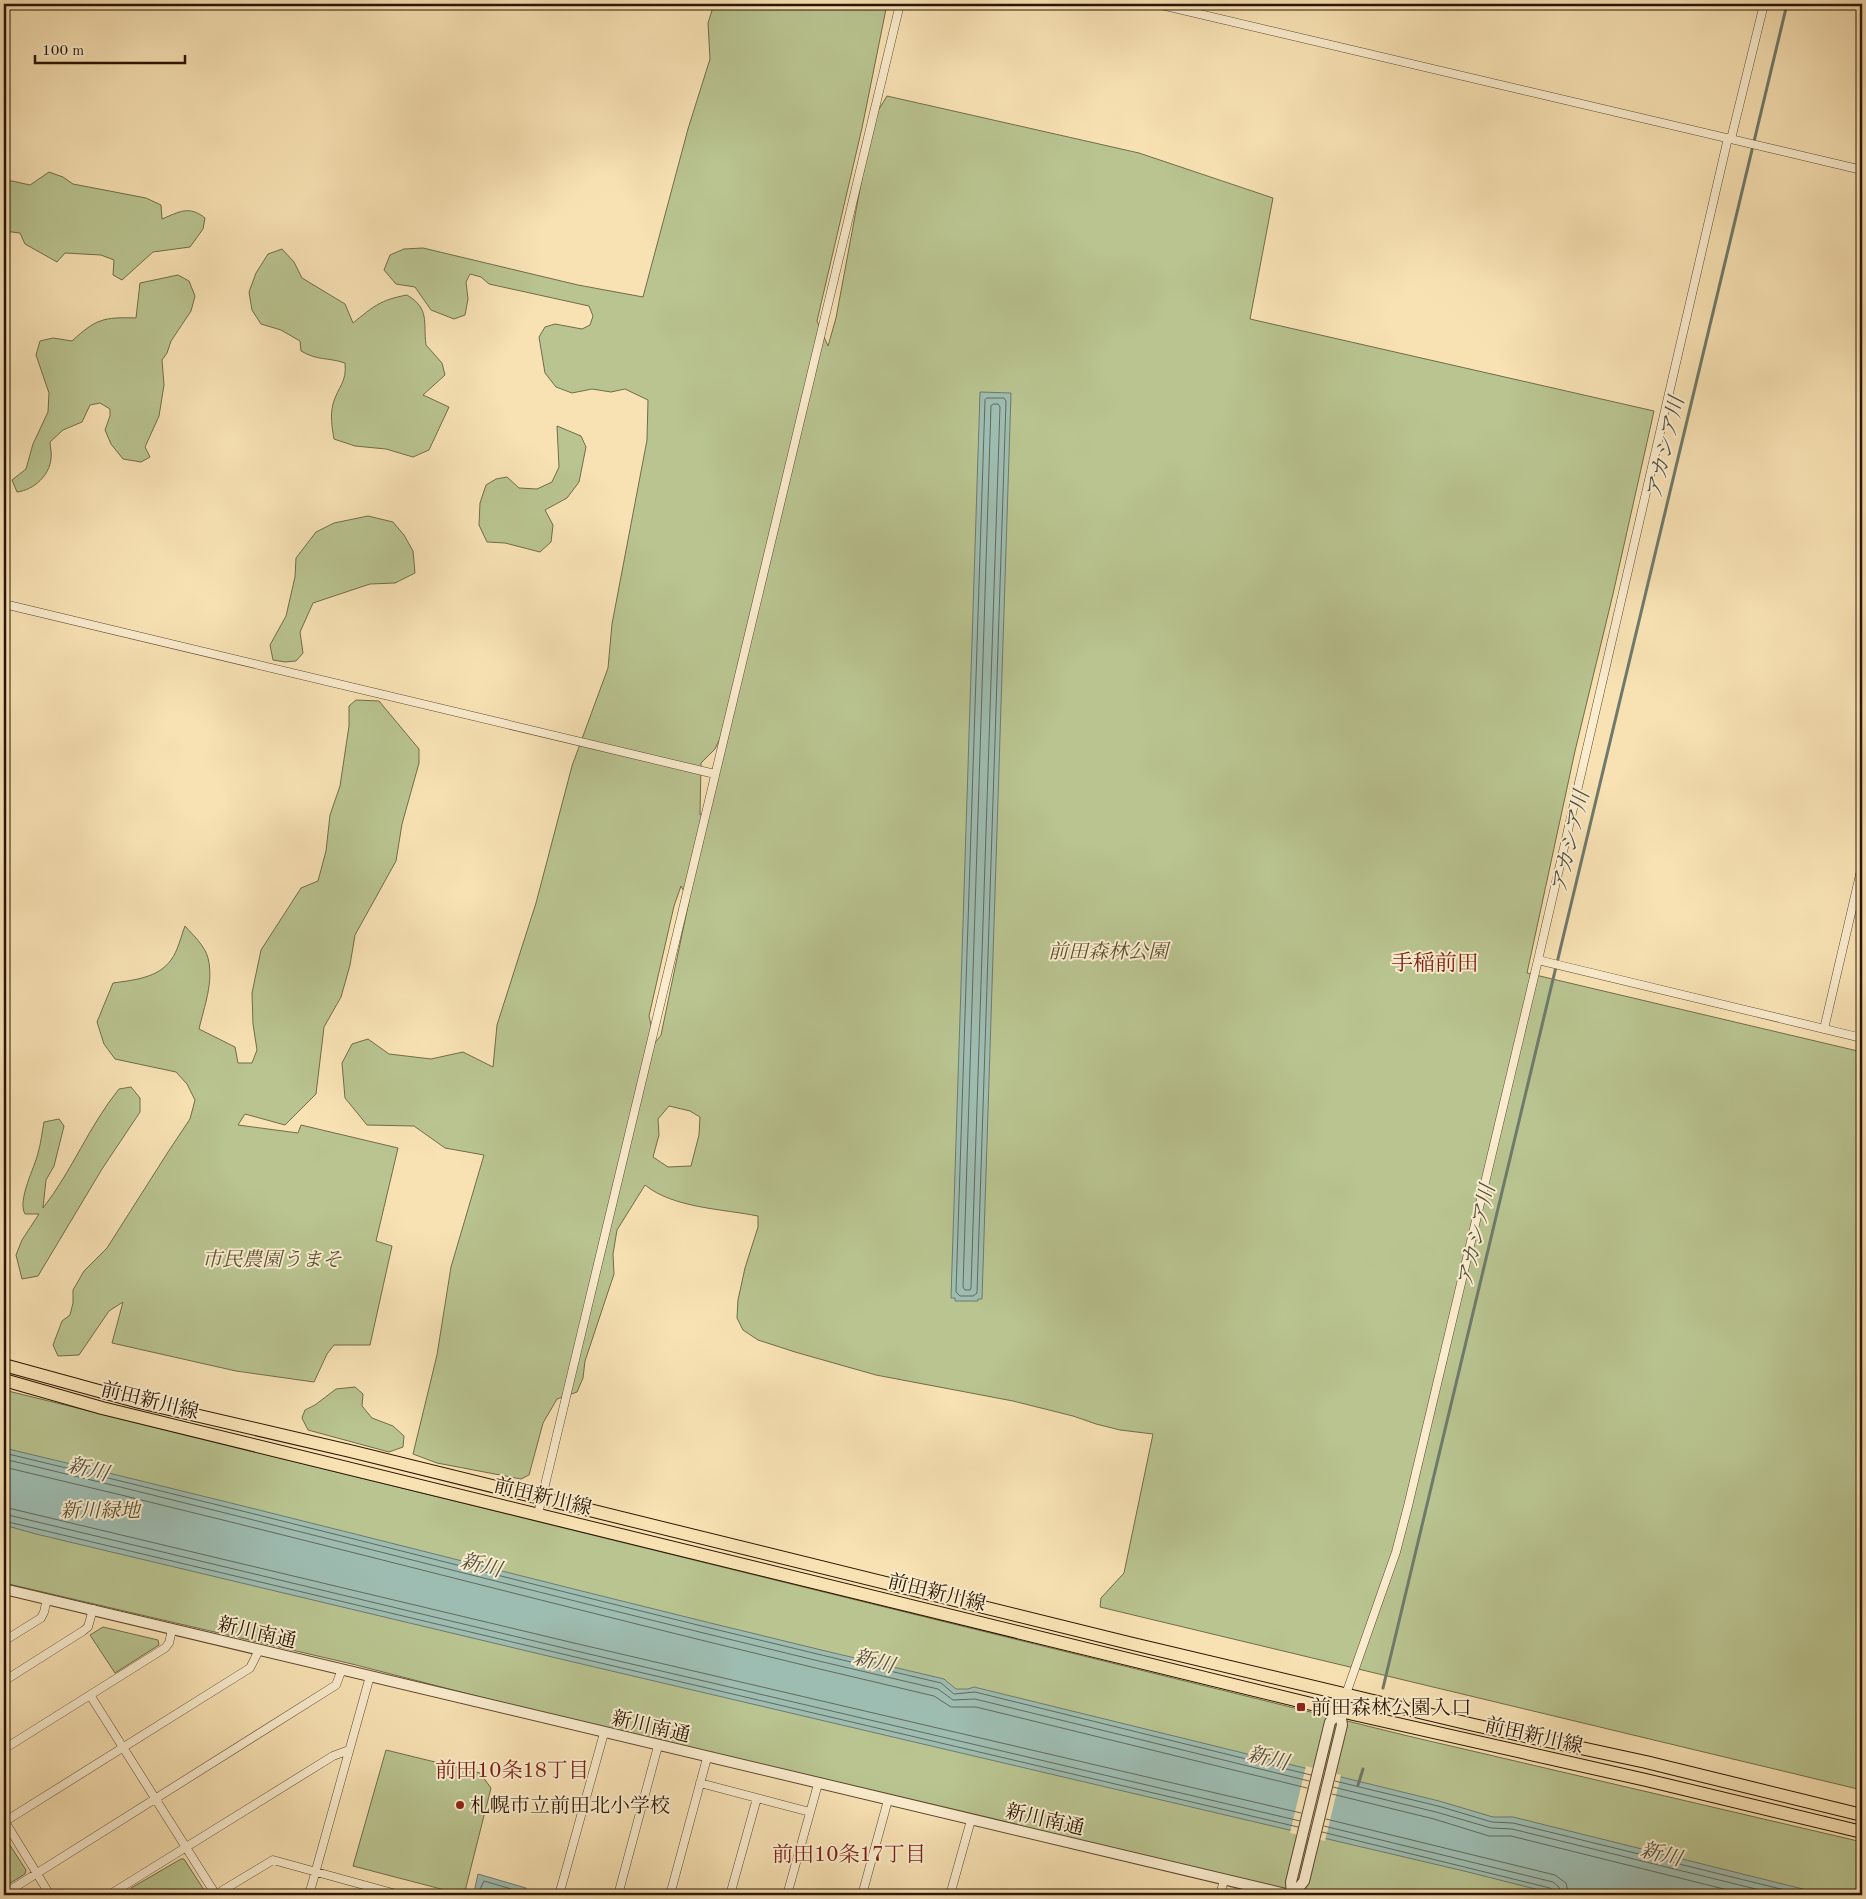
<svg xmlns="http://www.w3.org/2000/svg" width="1866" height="1899" viewBox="0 0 1866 1899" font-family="'Old Standard TT','Noto Serif JP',serif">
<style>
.green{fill:#b9c490;stroke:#716c49;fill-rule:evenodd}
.water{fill:#9ebdb2;stroke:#6f7a6c}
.pier{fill:#f8e2b4}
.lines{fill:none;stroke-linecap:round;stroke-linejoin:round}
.shore{stroke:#64695a;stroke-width:1}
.stream{stroke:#6f7a6c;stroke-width:3}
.minor-casing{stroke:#5d482e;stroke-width:9}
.tertiary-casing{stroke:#5d482e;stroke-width:12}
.primary-casing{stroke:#291502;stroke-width:14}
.minor{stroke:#faecce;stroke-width:8}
.tertiary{stroke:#faecce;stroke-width:10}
.primary{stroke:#f8e2b4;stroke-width:12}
.poi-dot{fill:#8f2418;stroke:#faecce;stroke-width:2}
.labels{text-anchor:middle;stroke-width:4;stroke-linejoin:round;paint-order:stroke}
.park-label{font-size:20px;font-style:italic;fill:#5b5234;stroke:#faecce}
.street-label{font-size:20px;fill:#291502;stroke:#faecce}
.poi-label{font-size:20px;fill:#291502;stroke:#faecce;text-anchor:start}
.water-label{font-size:21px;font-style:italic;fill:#525040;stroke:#faecce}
.neighbourhood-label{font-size:21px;fill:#7a1f14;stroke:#faecce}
.quarter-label{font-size:22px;fill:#7a1f14;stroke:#faecce}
</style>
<rect width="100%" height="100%" fill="#f8e2b4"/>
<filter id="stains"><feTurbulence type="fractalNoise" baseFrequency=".004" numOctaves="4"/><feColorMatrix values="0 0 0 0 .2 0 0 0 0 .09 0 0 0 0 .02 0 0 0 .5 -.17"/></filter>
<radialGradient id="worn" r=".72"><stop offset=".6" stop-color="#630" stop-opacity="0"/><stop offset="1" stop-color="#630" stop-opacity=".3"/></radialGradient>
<!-- green -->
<path class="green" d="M714,4h173l-25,124 -45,193 11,25 8,-28 37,-199 14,-23 252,57 134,45 -23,121 404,92 -41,183 -38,157 -48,222 335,79v738l-762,-183 1,-9 23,-25 29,-139 -33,-4 -24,-6 -23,-8 -60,-15 -137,-26 -81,-23 -37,-12 -15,-10 -6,-12 1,-18 7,-32 13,-41v-11c-35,-7 -85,-8 -113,-31l-28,45 -4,24 1,20 -29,87 -2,17 -6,14 -20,7 -14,24 -14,52 -8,4 -84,-16 -24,-9 24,-99 14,-88 33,-112 -39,-7 -31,-22 -47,-1 -22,-27 -3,-35 10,-19 16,-5 21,15 42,5 32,-7 30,15 4,-42 39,-122 36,-137 36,-98 4,-44 35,-184 1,-40 -23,-11 -14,3 -19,-3 -20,4 -16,-6 -11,-14 -6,-36 6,-10 10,-3 27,5 8,-4 3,-9 -4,-10 -100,-22 -8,-7 -11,-3 -4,8 2,17 -3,16 -11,4 -23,-9 -16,-23 -19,-3 -12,-14 6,-15 14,-6 19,-1 155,37 65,12 45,-168 22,-70 -2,-36zM722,734l-14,77 -8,4 1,-52 14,-14zM681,886l8,15 -28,134 -6,8 -6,-27 25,-110zM669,1106l21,5 10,6 -1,18 -8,31 -23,1 -15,-10 6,-22 -1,-16z
M49,172l14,5 10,7 73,14 15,7 1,14c17,-7 27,-14 43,-1l-2,11 -13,18 -37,5 -31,28 -9,-5 1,-15 -13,-5 -36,-2 -8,9 -32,-18 -5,-11 -16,-2v-49l8,-1 18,4z
M282,249l12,13 8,16 43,26 8,19c21,-17 27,-23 54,-28 23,14 16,26 19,50l16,18 3,12 -22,20 26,12 -20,43 -16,7 -27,-8 -31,-3 -21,-7c-2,-12 -4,-23 -1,-35 5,-18 14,-21 12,-41 -18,-6 -27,-2 -44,-12l-1,-10 -19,-11 -20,-6 -9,-14 -3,-18 7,-19 12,-19z
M178,275l11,6 6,15 -4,15 -20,30 -4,12 -5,7 2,25 -5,31 -14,31 5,10 -9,5 -18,-3 -12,-15 -6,-14 5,-14v-7l-10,-6 -10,2 -8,17 -19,8 -13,12c0,5 2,11 1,16 -1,17 -17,32 -34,34l-5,-12 14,-11 7,-25 15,-32 1,-19 -13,-38 4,-14 13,-3 19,3c24,-22 31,-24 64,-23l4,-35z
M557,426l24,10 5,11 -7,35 -12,16 -22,12 8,15 -2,17 -11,10 -35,-9 -18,-1 -8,-17 1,-22 6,-18 10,-6 11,-2 12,11 18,1 15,-7 7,-15z
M368,516l25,6 11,13 9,16 2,22 -20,10 -25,1 -57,19 -13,29 3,21 -7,8 -11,1 -12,-2 -3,-15 16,-29 9,-39 1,-19 20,-26 18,-9z
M356,700l23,1 40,48v14l-17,61 -6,37 -41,74 -5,30 -9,32 -17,30 -8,67 -31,31 -40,-11 -7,11 60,8 3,-8 97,23 -22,93 16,5 -22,99h-36l-7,9 -13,28 -78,-11 -124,-28 11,-41 -14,9 -30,44 -21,1 -5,-11 9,-24 8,-6 3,-12v-13l11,-19 23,-23 61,-96 22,-33 5,-19 -8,-16 -11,-12 -61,-13 -11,-15 -7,-22 16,-39c21,-3 45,-5 58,-23 7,-9 10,-24 14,-34 8,9 20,20 23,32 6,24 -4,49 -9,71l36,18 3,16h14l5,-13 -4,-26 -1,-31 9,-43 40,-62 17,-7 8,-30 4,-36 10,-29 9,-60v-20z
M131,1087l9,11v14l-38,57 -64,107 -16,3 -6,-24 6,-15 17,-26h-14c-8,-14 10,-47 13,-61 3,-10 4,-21 6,-31l15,-3 5,7 -10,40 -8,14 -3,28c29,-37 46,-82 76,-119z
M355,1387l8,7 -1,12 10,12 21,8 11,10 -1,11 -14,5 -81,-22 -6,-12 3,-8 10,-5 21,-16z
M4,1390l1404,346 454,106v53h-552l-783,-186 -175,-45 -348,-81z
M103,1627l55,13 1,5 -44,28 -25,-38z
M386,1750l94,23 11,15 -27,107 -111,-29z
M4,1836l22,34 -1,4 -21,13z
M181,1859h3l20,31 -1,5h-67l-5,-7z"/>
<!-- water -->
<path class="water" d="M980,392l31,1 -29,906h-4v2h-23v-3h-4z
M4,1448c314,74 625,158 940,231l12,10h12l6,-2 465,114 54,16h20l314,78h-268l-95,-24 -895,-210 -533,-127 -32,-9z
M478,1874l48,14 -2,7h-39l-11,-3z"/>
<!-- pier -->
<path class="pier" d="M1306,1766l35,9 -16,66 -35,-8z"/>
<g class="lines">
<!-- shore -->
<path class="shore" d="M987,398h17l2,3 -29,892 -4,3h-13l-4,-4 29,-892z
M994,404h4l2,3 -29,881 -1,2h-5l-2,-3 28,-881z
M4,1453c313,74 623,158 937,230l13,11 21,-2 336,83
M4,1459c312,74 621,158 934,230l15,11 22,-1 334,82
M4,1467c311,73 619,157 930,229l17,11h25l331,81
M4,1507l570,136 727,170
M4,1514l568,136 728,171
M4,1521l567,135 727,171
M1335,1781l103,25 54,16 21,1 292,72
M1333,1787l103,25 55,16 21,1 268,66
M1332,1794l102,25 55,17h22l237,59
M1326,1819l229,56 11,8 3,12
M1324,1826l229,56 6,5 2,8
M1322,1832l228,56 4,3 1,4
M481,1895l-1,-6 4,-8 34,10 2,4"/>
<!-- stream -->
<path class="stream" d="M1383,1688l404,-1684
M1358,1785l5,-16"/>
<!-- minor casing -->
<g class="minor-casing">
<path id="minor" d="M1157,4l705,166
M1731,139l33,-135
M4,604l711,170
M1538,960l324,78
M1824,1029l38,-163
M538,1514l362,-1510
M4,1641l37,-23 3,-6 3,-13
M4,1681l79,-50 5,-4 5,-18
M1346,1694l50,-142 12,-46 130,-546 190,-822
M90,1695l126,200
M4,1749l161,-101 4,-5 3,-13
M700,1783l110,29
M4,1820l46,75
M4,1822l246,-154 9,-18
M4,1894l332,-209 6,-16
M109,1895l224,-139 16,-6
M215,1895l58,-35 127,35
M309,1895l61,-219
M559,1895l45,-162
M618,1895l40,-149
M670,1895l37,-137
M730,1895l27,-97
M787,1895l31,-111
M862,1895l26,-95
M950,1895l21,-75
M1220,1895l4,-15"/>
</g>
<!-- tertiary casing -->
<g class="tertiary-casing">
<path id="tertiary" d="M4,1589l1286,306
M1292,1895l-1,-13 39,-160 10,-11 6,-17
M1293,1895l11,-14 38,-156 -2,-14"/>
</g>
<!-- primary casing -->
<g class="primary-casing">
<path id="primary" d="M4,1365l135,37 211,49 779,192 345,82 172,37 216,53
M4,1380l98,28 1238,303 306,69 216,52"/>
</g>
<!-- minor -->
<use href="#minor" class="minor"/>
<!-- tertiary -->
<use href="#tertiary" class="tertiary"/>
<!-- primary -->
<use href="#primary" class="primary"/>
</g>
<!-- markers -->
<g class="poi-dot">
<rect x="1296" y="1702" width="10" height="10" rx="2.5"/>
<circle cx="460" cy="1805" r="5"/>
</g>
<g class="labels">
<!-- park labels -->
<g class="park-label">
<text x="1108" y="958">前田森林公園</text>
<text x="272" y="1266">市民農園うまそ</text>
<text x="100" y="1517">新川緑地</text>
</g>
<!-- street labels -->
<g class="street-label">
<text transform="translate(150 1400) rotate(14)" y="7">前田新川線</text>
<text transform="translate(543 1496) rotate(14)" y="7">前田新川線</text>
<text transform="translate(937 1592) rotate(14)" y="7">前田新川線</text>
<text transform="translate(257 1632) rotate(13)" y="7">新川南通</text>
<text transform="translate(651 1726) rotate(13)" y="7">新川南通</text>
<text transform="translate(1534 1735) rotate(13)" y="7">前田新川線</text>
<text transform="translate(1045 1819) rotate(13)" y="7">新川南通</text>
</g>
<!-- poi labels -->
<g class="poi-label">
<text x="1311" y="1714">前田森林公園入口</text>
<text x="470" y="1812">札幌市立前田北小学校</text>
</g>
<!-- water labels -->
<g class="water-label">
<text transform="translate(1665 448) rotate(-77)" y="7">アカシア川</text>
<text transform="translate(1570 842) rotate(-77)" y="7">アカシア川</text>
<text transform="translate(1476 1236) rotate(-77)" y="7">アカシア川</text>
<text transform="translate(88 1469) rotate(14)" y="7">新川</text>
<text transform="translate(481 1565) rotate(14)" y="7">新川</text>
<text transform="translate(874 1661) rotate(14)" y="7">新川</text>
<text transform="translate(1268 1758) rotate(14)" y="7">新川</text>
<text transform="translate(1661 1854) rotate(14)" y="7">新川</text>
</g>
<!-- neighbourhood labels -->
<g class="neighbourhood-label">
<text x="512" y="1777">前田10条18丁目</text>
<text x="849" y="1861">前田10条17丁目</text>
</g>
<!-- quarter labels -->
<g class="quarter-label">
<text x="1435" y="970">手稲前田</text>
</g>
</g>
<!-- margin -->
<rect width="1866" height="1899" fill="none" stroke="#f8e2b4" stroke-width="20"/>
<rect x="5" y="5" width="1856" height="1889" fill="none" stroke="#291502" stroke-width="2.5"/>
<rect x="10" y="10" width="1846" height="1879" fill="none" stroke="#291502"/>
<!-- scale -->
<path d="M35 55v8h150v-8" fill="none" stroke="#291502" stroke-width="2.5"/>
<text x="42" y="55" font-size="15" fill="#291502" stroke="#faecce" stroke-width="4" paint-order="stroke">100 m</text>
<rect width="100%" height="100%" filter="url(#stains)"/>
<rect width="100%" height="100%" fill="url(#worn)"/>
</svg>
